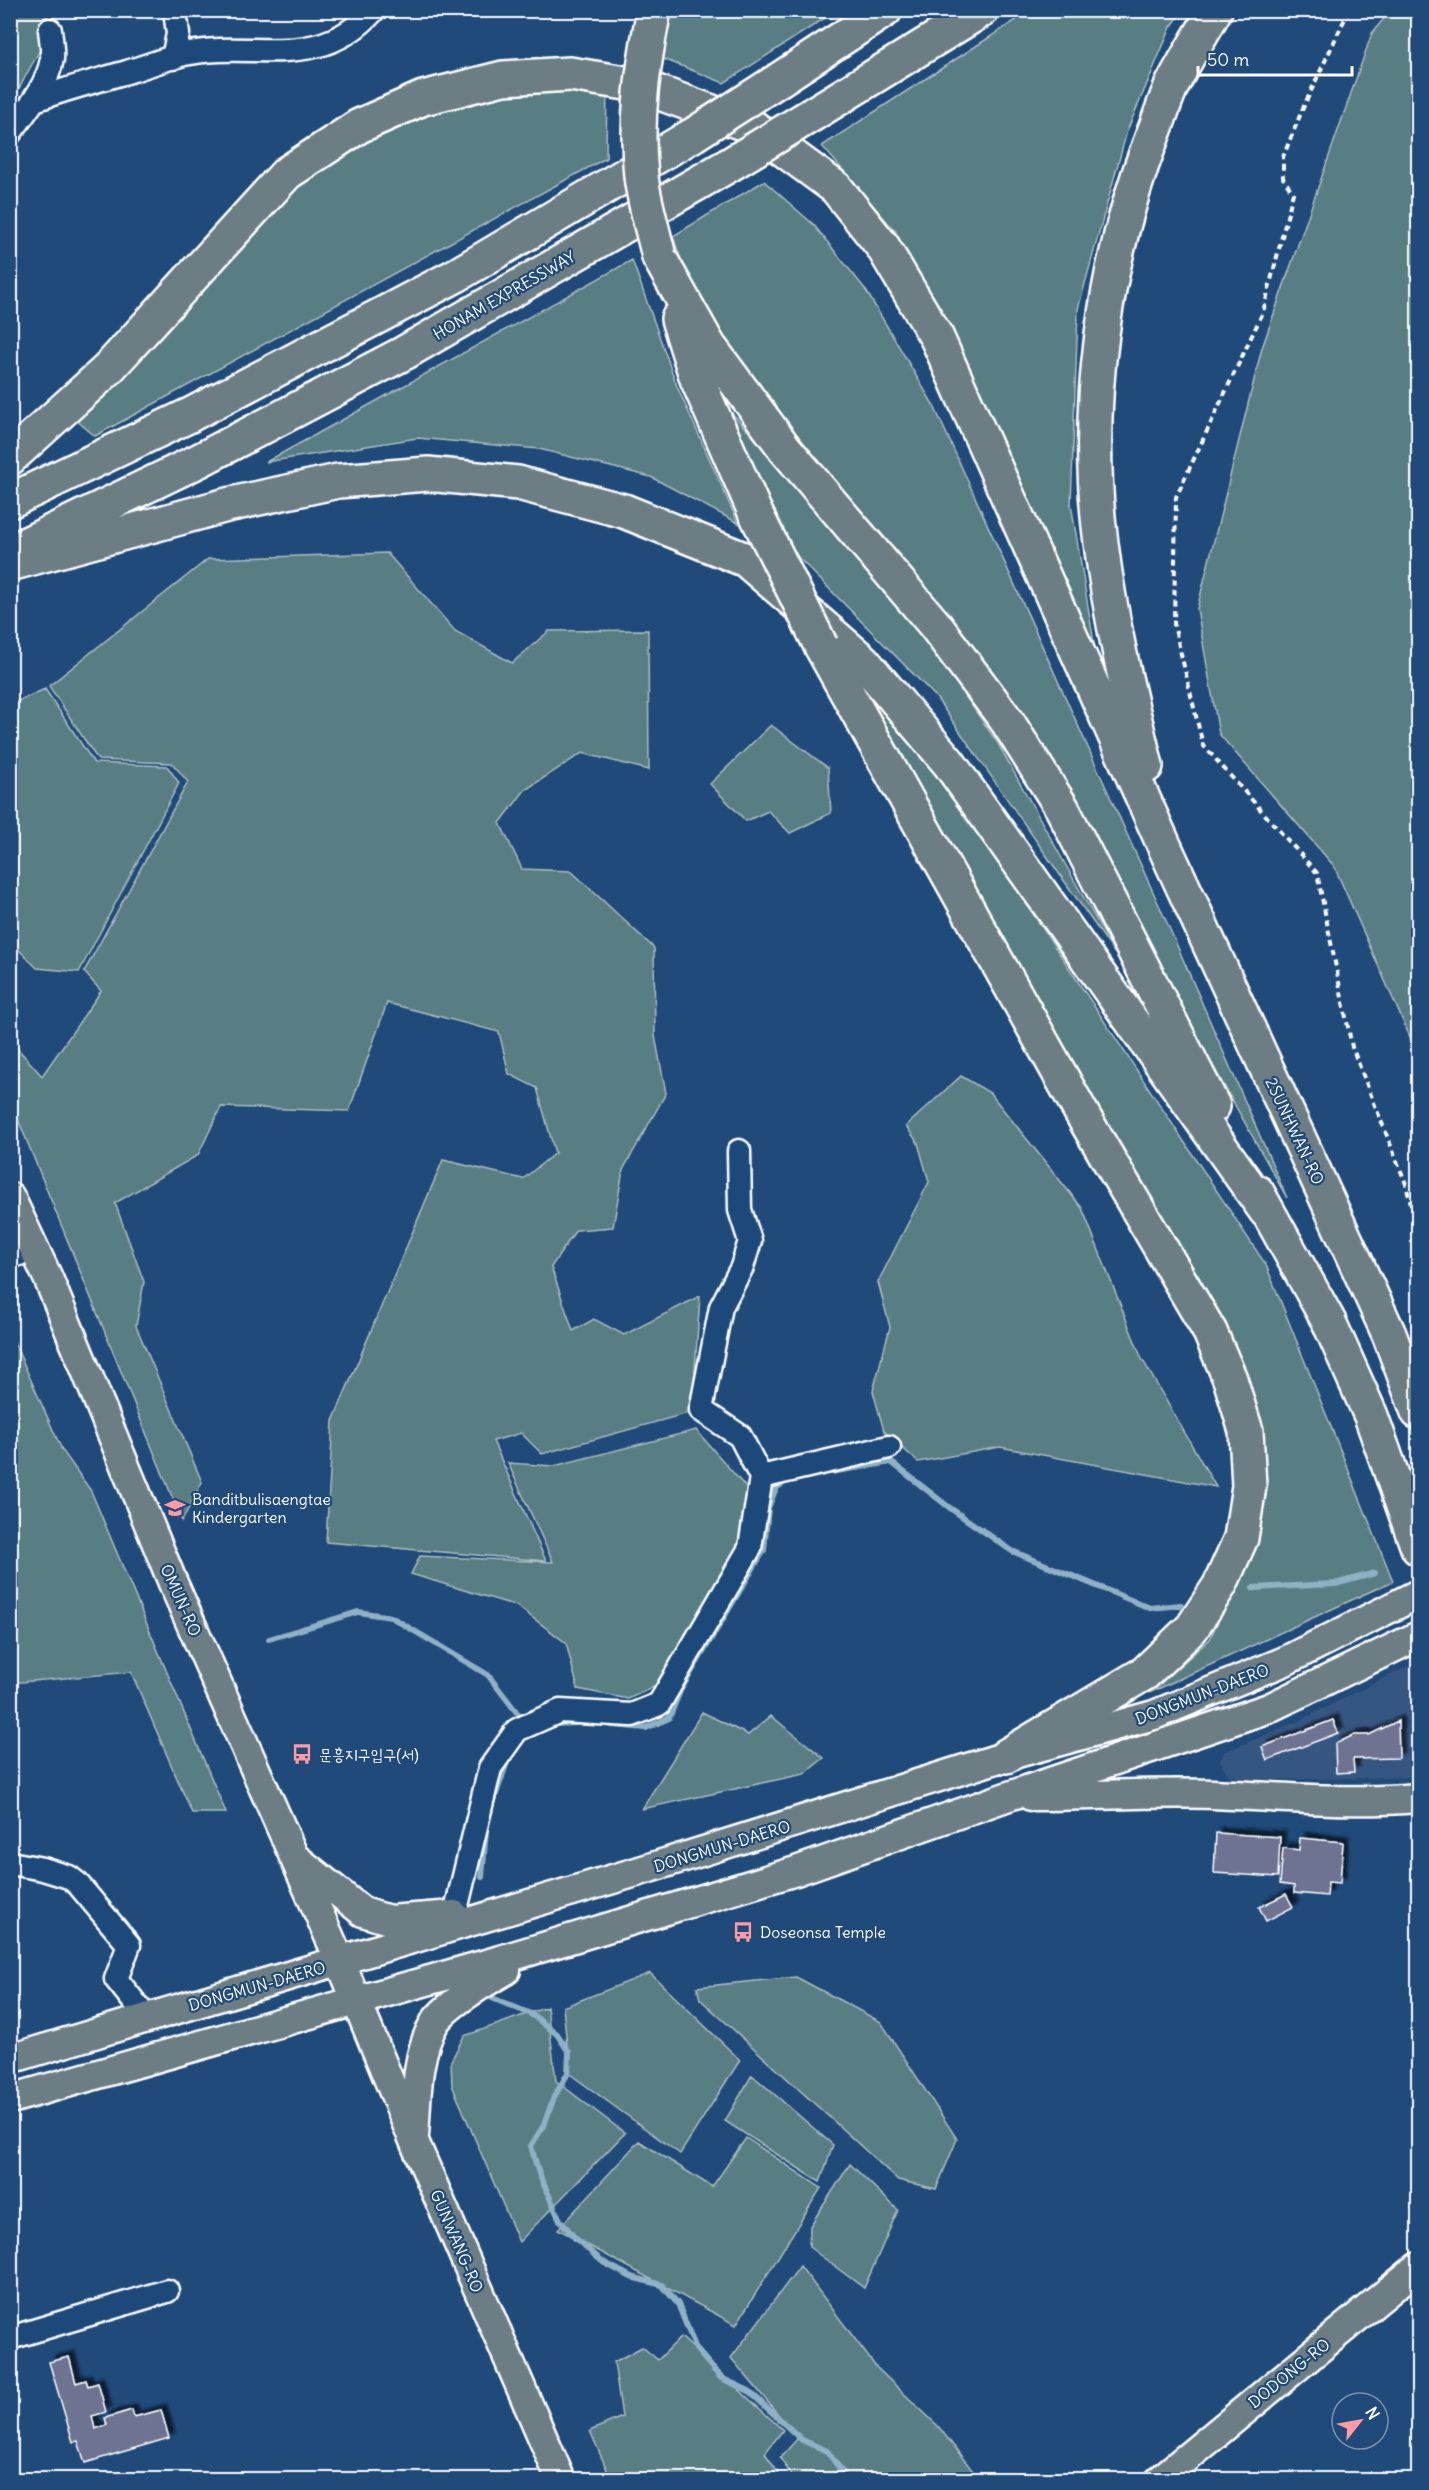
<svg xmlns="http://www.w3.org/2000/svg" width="1429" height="2490" viewBox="0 0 1429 2490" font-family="Delius,'Poor Story',sans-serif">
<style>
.built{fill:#365681}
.green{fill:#597d82;stroke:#acbec0;stroke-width:1.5}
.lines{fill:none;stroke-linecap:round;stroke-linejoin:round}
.stream{stroke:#8fb1c5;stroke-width:6}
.building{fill:#6d7391;stroke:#fff;stroke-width:1.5;filter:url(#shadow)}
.minor-casing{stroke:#fff;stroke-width:27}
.major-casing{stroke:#fff;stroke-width:33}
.highway-casing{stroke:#fff;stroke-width:38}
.path{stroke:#fff;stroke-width:4;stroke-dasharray:6 4.5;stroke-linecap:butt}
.minor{stroke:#1f4a7a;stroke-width:22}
.major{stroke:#6c7e84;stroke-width:28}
.highway{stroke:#6c7e84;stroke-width:33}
.highway-bridge-casing{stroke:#fff;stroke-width:38;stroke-linecap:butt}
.highway-bridge{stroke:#6c7e84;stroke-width:33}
.labels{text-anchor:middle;stroke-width:4.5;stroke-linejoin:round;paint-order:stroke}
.street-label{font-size:16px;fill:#fff;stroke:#1f4a7a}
.poi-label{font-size:16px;fill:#fff;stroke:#1f4a7a;text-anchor:start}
</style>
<defs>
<filter id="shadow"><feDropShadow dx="5.5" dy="-5.5" stdDeviation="1.5" flood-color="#0009"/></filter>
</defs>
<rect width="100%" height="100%" fill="#1f4a7a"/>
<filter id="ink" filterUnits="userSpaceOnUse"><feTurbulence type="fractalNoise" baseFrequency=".0167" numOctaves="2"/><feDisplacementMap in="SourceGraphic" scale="12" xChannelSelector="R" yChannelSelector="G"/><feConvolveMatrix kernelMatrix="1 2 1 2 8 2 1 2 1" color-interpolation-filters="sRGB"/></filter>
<g filter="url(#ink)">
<!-- built -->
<path class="built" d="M1418,1661v116l-170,3 -20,-5 -8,-14 4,-9 73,-30z"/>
<!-- green -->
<path class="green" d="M1391,10l27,1v1044l-84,-189 -115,-132 -22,-125 65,-261 110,-315z
M11,11h37l-7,37 -30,55z
M671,11h165l-112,72 -63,-25z
M1030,11h153l-12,16 -44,104 -49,178 -7,195 28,169 -203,-441 -74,-86z
M513,77l94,7 -1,74 -511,278 -19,-16 161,-188 98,-81z
M764,181l49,43 52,65 69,117 238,528 115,264 -248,-443 -145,-207 -165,-188 -30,-47 -26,-77z
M632,260l45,126 61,137 -87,-46 -112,-28 -122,-11 -151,24z
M710,388l194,220 93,134 119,213 -181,-259 -142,-144z
M387,553l68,78 57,32 37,-32 99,-1 1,140 -67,-17 -57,37 -25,33 22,46 49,2 83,77 1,88 11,57 -43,77 -10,57 -37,3 -25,37 22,64 21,-12 30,16 76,-39 -8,116 -150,42 -21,-21 -28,8 53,120 -220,-19 7,-121 110,-261 80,19 32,-26 -18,-65 -28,-14 -10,-42 -112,-29 -38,108 -128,-4 -23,48 -83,48 29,79 -8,44 66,156 -20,39 -171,-419 -1,-62 32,36 59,-85 -17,-19 104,-190 -16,-19 -74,-3 -49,-74 159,-127z
M846,665l67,68 353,532 127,316 -244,112 61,-54 42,-94 -1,-111z
M45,689l49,74 73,3 12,17 -100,189 -42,-4 -26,-26v-238z
M771,725l57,43 3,45 -41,20 -22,-22 -22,10 -36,-37z
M961,1076l29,17 92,115 59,149 75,130 -216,-40 -82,15 -34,-31 -11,-40 17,-64 -12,-45 51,-100 -11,-39 -12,-17z
M10,1333l52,117 29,41 135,322h-34l-61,-141 -120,11z
M696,1430l53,61 -6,51 -87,144 -28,13 -50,-10 -12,-46 -49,-37 -106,-32 9,-18 133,6 -45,-99 46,3z
M702,1712l46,23 23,-19 53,42 -20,16 -162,35z
M650,1973l90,87 -60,94 -110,-80 -7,-67z
M796,1977l85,45 76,117 -21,50 -38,-9 -198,-181 -3,-12z
M547,2007l9,74 69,52 -106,109 -67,-157 -1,-24 13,-25z
M752,2075l81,70 -13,37 -95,-61z
M746,2138l75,50 -85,137 -178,-96 81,-88 73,46z
M850,2164l48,46 -34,78 -55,-41 1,-21z
M800,2266l76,101 62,59 41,53h-185l-14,-21 18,-20 -67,-80z
M681,2337l102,93 -18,23 17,26h-171l-21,-48 32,-14 -8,-55 28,-15 16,13z"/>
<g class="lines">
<!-- stream -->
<path class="stream" d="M831,1472l60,-10 59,46 62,43 138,57 31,-3
M1253,1588l82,-4 40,-11
M269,1639l89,-27 33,5 97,58 37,48
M552,1724l26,-1
M612,1725l34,3 23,-10 11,-27 84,-141 4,-42 8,-20 13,-9
M494,1800l14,-41
M482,1877l4,-47
M492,1998l39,16 26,20 12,18 -1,21 -14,24 -10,28 -13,21 8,28 21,46 15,18 28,24 28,15 31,8 16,19 18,45 25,29 28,13 53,49 25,11 16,22v7"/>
</g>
<!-- building -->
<path class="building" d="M1333,1720l5,13 -71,27 -5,-13z
M1398,1721l1,37 -46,1 1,13 -18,1 -1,-29 19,-9h15z
M1216,1833l64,4 -2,40 -64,-4z
M1300,1838l43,4 -3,41 -12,-1 -1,14 -33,-3v-7l-14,-2 3,-36 16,2z
M1286,1894l7,13 -27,14 -7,-14z
M69,2357l7,26 10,-3 2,6 10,-3 8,29 -14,4 3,13 12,-4 -2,-7 27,-8 2,7 27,-7 8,28 -84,25 -7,-22 -5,1 -24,-80z"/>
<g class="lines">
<!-- minor casing -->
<g class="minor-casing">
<path id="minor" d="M173,58l5,-24 -3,-24
M35,100c30,-11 61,-19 92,-28 19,-6 38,-13 57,-18 71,-15 133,19 190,-44
M10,133c16,-22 37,-46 42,-74 1,-9 -1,-20 -2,-29
M10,1257l24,-8
M761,1477l128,-30
M10,1863l33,6 26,8 9,7 51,61 -13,34 31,39
M455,1914l35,-146 27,-38 43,-19 72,4 27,-11 91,-156 11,-71 -21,-41 -39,-26 20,-103 21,-40 8,-26 -10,-31 -1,-59
M10,2338l157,-47"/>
</g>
<!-- major casing -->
<g class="major-casing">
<path id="major" d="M10,1197l38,81 125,305 167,378 74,180 147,339
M1031,1796c61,0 122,-4 182,-2 69,3 137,10 205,4
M298,1860l65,52 26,8 65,-5
M10,2059l633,-189 363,-114 148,-41 131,-54 133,-67
M10,2099l480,-136 306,-92 210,-74 263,-89 149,-72
M414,2136c3,-37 1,-81 21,-114 12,-18 52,-41 71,-52
M1160,2480l258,-213"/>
</g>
<!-- highway casing -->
<g class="highway-casing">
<path id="highway" d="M780,79l105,-69
M813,114l169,-104
M659,257l50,89 77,104 149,175 72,96 55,87 151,298
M678,319l19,60 58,133
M10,458l96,-87 181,-198 72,-47 64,-28 80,-20 67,-4 68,11 115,42 83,61 47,59 54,91 230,514 222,482 29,78
M10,501l180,-86 265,-139 238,-141
M26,544l174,-84 204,-107 325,-188
M10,564l217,-59 111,-24 90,-7 90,9 106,28 122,49 117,101 86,102 317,448
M821,646l265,475 124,211 20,47 16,52 3,55 -8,52 -21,47 -28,43 -47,45 -139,83
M1146,766c-18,-74 -36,-148 -45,-223 -18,-136 3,-284 53,-411 6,-15 11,-32 18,-47 13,-25 29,-50 43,-75
M1257,1192l72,130 42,94 47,132"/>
</g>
<!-- path -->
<path class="path" d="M1349,10l-46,98 -20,49v21l10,15 -30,119 -87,185 -2,128 29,120 114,128 35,174 54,137 12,52"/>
<!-- minor -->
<use href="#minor" class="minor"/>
<!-- major -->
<use href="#major" class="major"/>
<!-- highway -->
<use href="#highway" class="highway"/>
<!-- highway-bridge casing -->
<g class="highway-bridge-casing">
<path id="highway-bridge" d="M654,10c-11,55 -19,109 -13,166 3,27 12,54 18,81
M693,135l87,-56
M729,165l84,-51
M755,512l66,134"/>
</g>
<!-- highway-bridge -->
<use href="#highway-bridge" class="highway-bridge"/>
</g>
</g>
<!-- icons -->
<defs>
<g id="school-bare" transform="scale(1.62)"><path d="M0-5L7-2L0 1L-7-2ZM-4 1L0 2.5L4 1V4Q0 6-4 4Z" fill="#ff9aa2" stroke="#1f4a7a" stroke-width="2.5" paint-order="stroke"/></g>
<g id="bus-bare" transform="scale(1.62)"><path d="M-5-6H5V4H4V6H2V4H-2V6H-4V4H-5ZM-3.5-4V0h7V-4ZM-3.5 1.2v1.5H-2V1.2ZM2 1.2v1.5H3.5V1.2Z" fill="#ff9aa2" stroke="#1f4a7a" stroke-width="2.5" paint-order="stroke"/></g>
</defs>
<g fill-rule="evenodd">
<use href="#school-bare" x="175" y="1508"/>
<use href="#bus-bare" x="302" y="1754"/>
<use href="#bus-bare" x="743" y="1932"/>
</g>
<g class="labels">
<!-- street labels -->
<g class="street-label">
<text transform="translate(504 295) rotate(-30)" y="6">HONAM EXPRESSWAY</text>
<text transform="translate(1295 1131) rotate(65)" y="6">2SUNHWAN-RO</text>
<text transform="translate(181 1600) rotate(66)" y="6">OMUN-RO</text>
<text transform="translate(1202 1694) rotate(-21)" y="6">DONGMUN-DAERO</text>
<text transform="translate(722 1846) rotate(-17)" y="6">DONGMUN-DAERO</text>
<text transform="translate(257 1986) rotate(-16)" y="6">DONGMUN-DAERO</text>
<text transform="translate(457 2241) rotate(67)" y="6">GUNWANG-RO</text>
<text transform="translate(1289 2373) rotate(-39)" y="6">DODONG-RO</text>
</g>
<!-- poi labels -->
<g class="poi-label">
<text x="192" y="1505">Banditbulisaengtae<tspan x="192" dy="18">Kindergarten</tspan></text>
<text x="319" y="1760">문흥지구입구(서)</text>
<text x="760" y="1938">Doseonsa Temple</text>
</g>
</g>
<!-- margin -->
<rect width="1429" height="2490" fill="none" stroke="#1f4a7a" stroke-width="36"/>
<rect x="18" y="18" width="1393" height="2454" fill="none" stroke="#fff" stroke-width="2" filter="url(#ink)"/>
<!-- north arrow -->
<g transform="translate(1360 2421) rotate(59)"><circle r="28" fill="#1f4a7a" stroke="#7992af" stroke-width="1.5"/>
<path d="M0-4.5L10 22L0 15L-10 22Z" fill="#ff9aa2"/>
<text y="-9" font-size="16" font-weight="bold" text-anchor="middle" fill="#ffffff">N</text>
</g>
<!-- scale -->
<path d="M1198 66v9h154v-9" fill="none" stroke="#ffffff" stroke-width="3"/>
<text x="1207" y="66" font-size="18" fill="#ffffff" stroke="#1f4a7a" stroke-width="4.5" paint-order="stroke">50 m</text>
</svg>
